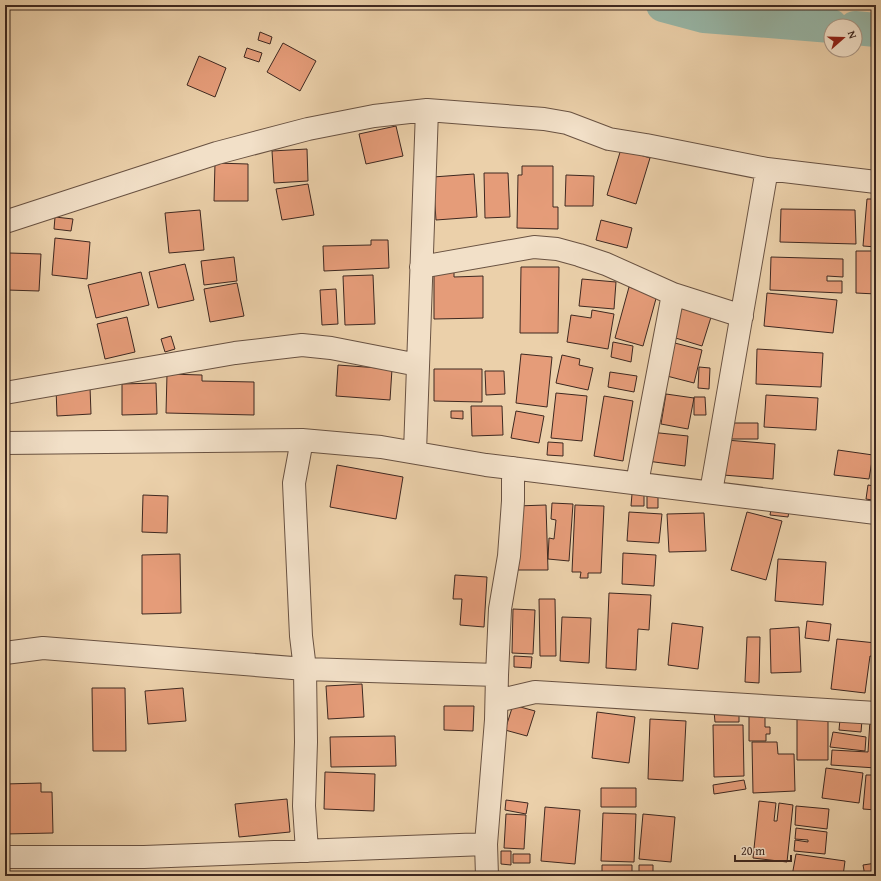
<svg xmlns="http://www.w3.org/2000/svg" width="881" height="881" viewBox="0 0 881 881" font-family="'Gentium Book Plus',serif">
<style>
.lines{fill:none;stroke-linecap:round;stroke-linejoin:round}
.river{stroke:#98b7a8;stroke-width:34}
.building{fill:#e59c79;stroke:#3e2820}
.minor-casing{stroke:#695242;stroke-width:24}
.minor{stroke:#f2e0c8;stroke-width:22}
</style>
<rect width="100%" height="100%" fill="#ebd0aa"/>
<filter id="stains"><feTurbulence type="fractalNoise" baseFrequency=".005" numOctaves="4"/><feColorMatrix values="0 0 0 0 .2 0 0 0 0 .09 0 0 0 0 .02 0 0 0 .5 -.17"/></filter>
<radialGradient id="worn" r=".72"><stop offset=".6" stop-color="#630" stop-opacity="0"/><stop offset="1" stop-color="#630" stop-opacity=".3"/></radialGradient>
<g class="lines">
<!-- river -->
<path class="river" d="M663,5l41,11 127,10
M855,28l21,2"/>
</g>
<!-- building -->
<path class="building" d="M260,32l12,5 -2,7 -12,-4z
M283,43l33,18 -16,30 -33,-19z
M247,48l15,5 -3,9 -15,-5z
M199,56l27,12 -11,29 -28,-12z
M396,126l7,30 -37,8 -7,-30z
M307,149l1,32 -34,2 -2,-32z
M621,149l29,9 -14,46 -29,-9z
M215,163l33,1v37h-34z
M522,166h31v41h5v22l-41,-1 1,-53h4z
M484,173h24l2,44 -25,1z
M474,174l3,43 -41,3 -3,-43z
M566,175l28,1 -1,30h-28z
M308,184l6,31 -32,5 -6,-31z
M867,199h9v48l-13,-1z
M781,209l74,1 1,34 -76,-2z
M200,210l4,40 -35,3 -4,-40z
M55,217l18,2 -2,12 -17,-2z
M601,220l31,8 -5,20 -31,-8z
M55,238l35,4 -3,37 -35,-4z
M371,240h17l1,28 -65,3 -1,-25 48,-1z
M856,251h20v43l-20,-1z
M9,253l32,1 -2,37 -32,-1z
M234,257l3,24 -33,4 -3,-24z
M771,257l72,2v18l-16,-1v5h15v12l-72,-3z
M185,264l9,36 -36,8 -9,-36z
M521,267h38l-1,66h-38z
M434,270h20v7l29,-1v42l-49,1z
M141,272l8,33 -53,13 -8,-33z
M373,275l2,49 -30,1 -2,-49z
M582,279l34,3 -2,27 -35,-3z
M237,283l7,33 -34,6 -6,-33z
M629,287l28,8 -14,51 -28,-8z
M336,289l2,35 -16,1 -2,-35z
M767,293l70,7 -4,33 -69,-7z
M678,304l34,10 -10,32 -33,-10z
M592,310l22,4 -6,35 -41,-7 4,-27 20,3z
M127,317l8,35 -30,7 -8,-35z
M171,336l4,13 -10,3 -4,-13z
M667,341l35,9 -8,33 -35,-9z
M613,342l20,4 -2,16 -20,-5z
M757,349l66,4 -2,34 -65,-3z
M521,354l31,3 -5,50 -31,-4z
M562,355l18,4 -1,6 14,3 -5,22 -32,-7z
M338,365l54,4 -2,31 -54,-4z
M699,367l11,1 -1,21 -11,-1z
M434,369h48v33l-48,-1z
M485,371h19l1,23 -19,1z
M610,372l27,4 -3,16 -26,-5z
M167,374l35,1v6l52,1v33l-88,-2z
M156,383l1,31 -35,1v-31z
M90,387l1,27 -34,2 -1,-28z
M556,393l31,3 -5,45 -31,-3z
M666,394l28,4 -6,31 -27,-5z
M766,395l52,3 -2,32 -52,-3z
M604,396l29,5 -10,60 -29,-5z
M694,397h11l1,18h-12z
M471,406h31l1,29 -31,1z
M451,411h12v8l-12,-1z
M516,411l28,5 -5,27 -28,-5z
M728,423h30v16h-30z
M650,432l38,4 -3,30 -38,-5z
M726,440l49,4 -2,35 -50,-4z
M548,442l15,1v13l-16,-1z
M838,450l35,5 -4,24 -35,-4z
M337,465l66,12 -7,42 -66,-12z
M868,485l6,1 -2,14 -6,-1z
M632,494l12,1v11h-13z
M143,495l25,1 -1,37 -25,-1z
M647,495l11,1v12h-11z
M552,503l21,1 -4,57 -21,-2 1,-21 5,1 2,-19 -5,-1z
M772,504l18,2 -2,11 -18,-2z
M546,505l2,65h-31l-1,-64z
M575,505l29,1 -3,67h-13v5h-8l1,-6h-9z
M629,512l33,2 -3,29 -32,-2z
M747,512l35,9 -16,59 -35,-10z
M704,513l2,38 -37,1 -2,-38z
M623,553l33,2 -2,31 -32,-2z
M180,554l1,59 -39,1v-59z
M778,559l48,3 -3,43 -48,-4z
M455,575l32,2 -3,50 -24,-2 2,-26h-9z
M609,593l42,2 -2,35 -11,-1 -2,41 -30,-2z
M539,599h16l1,57h-16z
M513,609l22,1 -2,44 -21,-1z
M562,617l29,1 -2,45 -29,-2z
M807,621l24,3 -2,17 -24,-3z
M672,623l31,4 -5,42 -30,-4z
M799,627l2,45 -30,1 -1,-44z
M747,637h13l-1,46 -14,-1z
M837,639l39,4v14l-6,-1 -5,37 -34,-4z
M514,656l18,1 -1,11 -17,-1z
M362,684l2,33 -36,2 -2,-33z
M92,688h33l1,63h-33z
M183,688l3,33 -38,3 -3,-33z
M513,705l22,6 -8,25 -22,-6z
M444,706h30l-1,25 -29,-1z
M739,710v12h-24l-1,-11z
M597,712l38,5 -6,46 -37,-5z
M749,716h16v11h5v7h-4v7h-17z
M650,719l36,2 -3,60 -35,-2z
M797,719l31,1v40h-31z
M840,719l22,1 -1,12 -22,-2z
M870,720h6v48l-45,-3 1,-15 36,2z
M713,725h30l1,51 -30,1z
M833,732l33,5 -1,14 -35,-4z
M395,736l1,30 -65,1 -1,-30z
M752,742h25l1,12h16l1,37 -42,2z
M826,768l37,5 -4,30 -37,-5z
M325,772l50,2 -1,37 -50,-2z
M866,775h10v35l-13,-1z
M744,780l2,9 -32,5 -1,-9z
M41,783v9h11l1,41 -48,1v-50z
M601,788h35v19h-35z
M287,799l3,33 -51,5 -4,-33z
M506,800l22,3 -2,11 -21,-4z
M759,801l17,2 -2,18h3l2,-18 14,2 -6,57 -34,-4z
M796,806l33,3 -2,20 -32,-4z
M545,807l35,3 -5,54 -34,-3z
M603,813l33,1 -2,48 -33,-1z
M506,814l20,1 -2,34 -20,-1z
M643,814l32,3 -4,45 -32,-3z
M796,828l31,4 -2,22 -31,-3 1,-11 13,2v-2l-13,-1z
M501,851h10v14l-10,-1z
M513,854h17v9h-17z
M796,854l49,7 -2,15h-51z
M876,863v13h-11l-2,-11z
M602,865h30v11h-30z
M639,865h14v11h-14z"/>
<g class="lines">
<!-- minor casing -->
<g class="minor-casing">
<path id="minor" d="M5,222l212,-69 91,-24 66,-13 53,-6 117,9 23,4 42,16 37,6 121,24 109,13
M421,267l113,-20 23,2 22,6 27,9 67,30 69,22
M5,393l230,-40 67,-8 29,3 87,17
M302,440l-8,43 7,153 4,33 1,73 -2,64 3,45
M5,443l297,-3 79,7 105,18 390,48
M415,452l12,-342
M637,483l36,-189
M711,492l56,-323
M5,653l38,-5 262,21 192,6
M497,701l38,-9 341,21
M5,857h139l342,-13
M487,876l-1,-32 10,-124 1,-45 3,-66 9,-53 4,-55v-33"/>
</g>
<!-- minor -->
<use href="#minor" class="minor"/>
</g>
<!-- margin -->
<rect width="881" height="881" fill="none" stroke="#ebd0aa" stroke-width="20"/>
<rect x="6" y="6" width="869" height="869" fill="none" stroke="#3e2820" stroke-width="2"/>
<rect x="10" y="10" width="861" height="861" fill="none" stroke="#3e2820"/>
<!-- north arrow -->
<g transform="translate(843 38) rotate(70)"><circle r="19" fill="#f2e0c8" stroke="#aa9685"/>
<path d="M0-3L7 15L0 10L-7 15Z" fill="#8f2418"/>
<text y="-6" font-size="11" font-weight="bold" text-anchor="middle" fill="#3e2820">N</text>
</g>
<!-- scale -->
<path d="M735 855v6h56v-6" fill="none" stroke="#3e2820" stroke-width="2"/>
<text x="741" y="855" font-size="12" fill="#3e2820" stroke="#f2e0c8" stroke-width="3" paint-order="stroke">20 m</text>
<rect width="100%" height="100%" filter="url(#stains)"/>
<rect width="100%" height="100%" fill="url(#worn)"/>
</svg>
